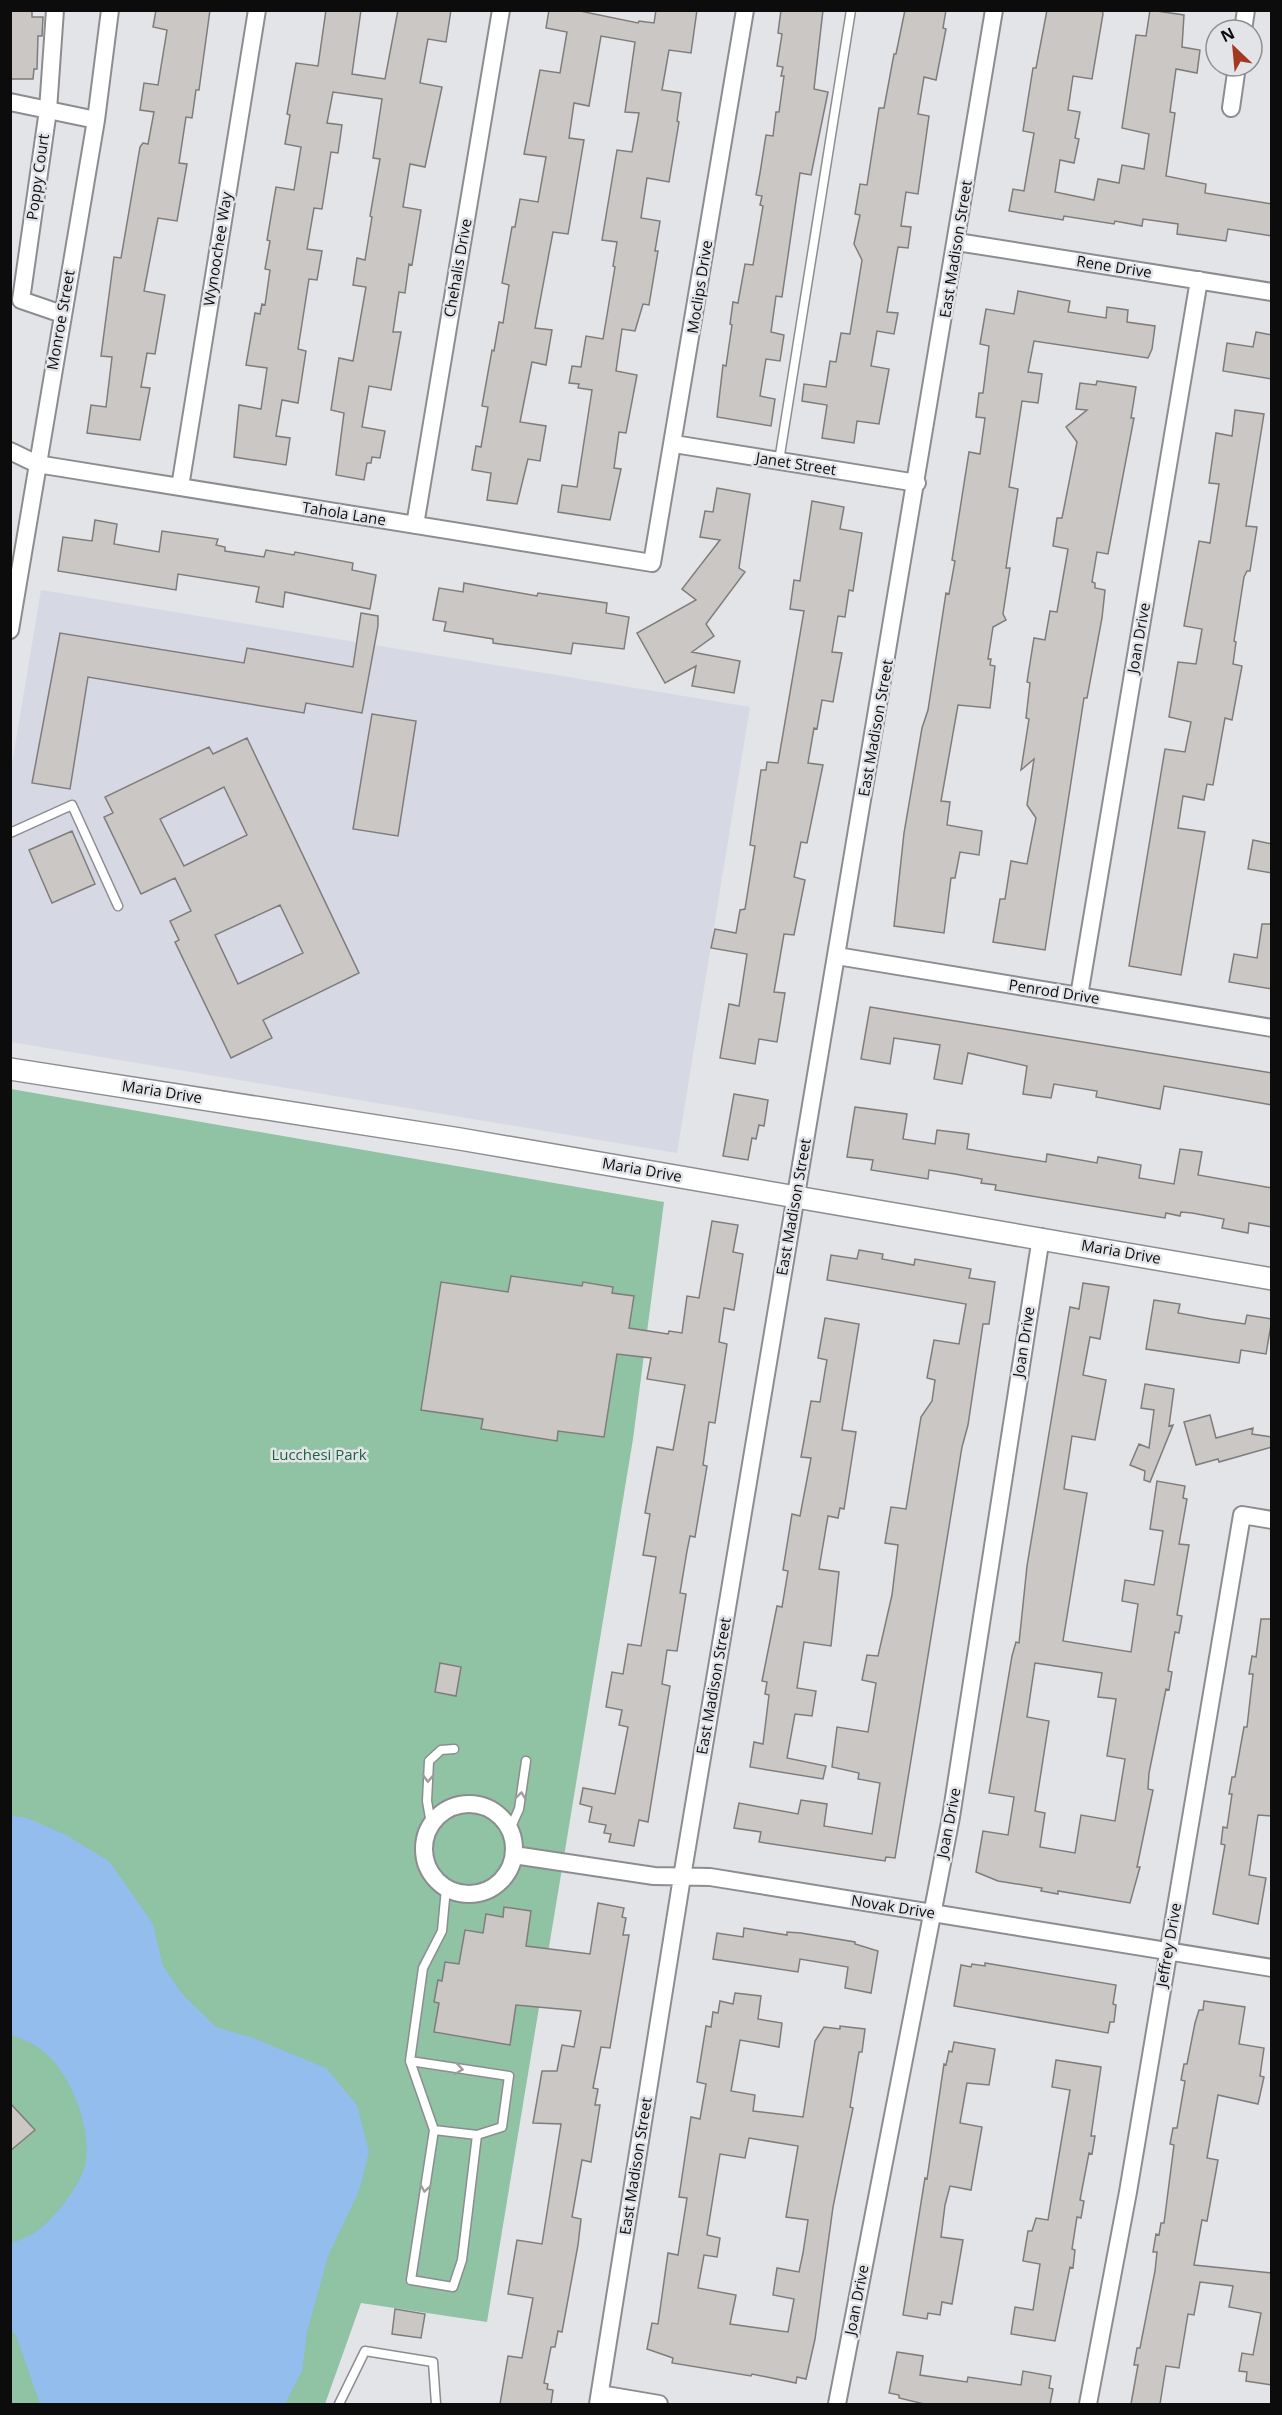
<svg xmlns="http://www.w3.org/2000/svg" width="1282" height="2415" viewBox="0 0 1282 2415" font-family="'Open Sans',sans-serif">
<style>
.built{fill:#d6d8e3}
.green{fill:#8fc3a3}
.water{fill:#92bded}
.building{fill:#cbc7c5;stroke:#807c7b;stroke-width:1.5;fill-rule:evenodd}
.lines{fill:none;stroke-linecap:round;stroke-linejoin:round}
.service-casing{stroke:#8c8d90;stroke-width:11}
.minor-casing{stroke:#8c8d90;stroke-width:20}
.tertiary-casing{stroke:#8c8d90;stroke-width:24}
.service{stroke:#fff;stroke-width:8}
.minor{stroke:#fff;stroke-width:16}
.tertiary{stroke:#fff;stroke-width:21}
.oneway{stroke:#9e9e9e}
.labels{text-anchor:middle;stroke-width:5;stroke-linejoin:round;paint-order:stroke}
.street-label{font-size:15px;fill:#0c0c0d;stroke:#e3e4e8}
.park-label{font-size:15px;fill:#1c6340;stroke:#e3e4e8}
</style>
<rect width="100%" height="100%" fill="#e3e4e8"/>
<!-- built -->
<path class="built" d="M41,590l709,117 -73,446 -666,-111v-272z"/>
<!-- green -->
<path class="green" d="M11,1089l653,113 -31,237 -146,883 -126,-19 -36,101h-314z"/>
<!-- water -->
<path class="water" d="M11,1816l16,2 37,16 45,27 44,63 10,42 19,28 34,33 37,11 73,30 31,37 12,47 -10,39 -31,65 -21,76 -5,39 -17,33h-245l-24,-69 -5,-4v-88c21,-6 33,-16 47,-32 10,-12 19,-25 25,-39 13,-35 -11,-99 -40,-121 -8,-7 -22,-13 -32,-16z"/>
<!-- building -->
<path class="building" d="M10,10h22v7h11l-1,19h-4l-1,33h-3l-1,10h-23z
M156,10h54l-11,80h-3l-4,28 -6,-1 -7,46 8,1 -10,57 -19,-3 -14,73 21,4 -10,59 -8,-1 -6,34 9,1 -10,52 -53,-7 4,-28 15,2 6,-50 -11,-1 13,-99 7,1 19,-111 3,-4 5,1 6,-32 -14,-2 4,-27 14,2 9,-55 -14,-3z
M326,10h35l-9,64 33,5 13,-69h53l-5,32 -18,-3 -8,44 22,4 -17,80 -15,-3 -7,43 18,3 -9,55 -3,-1 -4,29 -6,-1 -6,40h8l-10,58 -22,-4 -7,41 23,4 -5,27 -8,-1 -1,6h-4l-3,17 -28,-5 8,-62 -13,-3 8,-52 14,3 13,-74 -13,-2 4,-27 8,2 7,-43 -2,-1 10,-57 -7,-1 9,-59 -49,-7 -6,31 15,2 -4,28 -7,-1 -9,57 -8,-1 -7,41 15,2 -5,29 -8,-1 -11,70 8,2 -8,52 -16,-3 -6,36 14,2 -4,27 -52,-8 5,-52 22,4 6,-41 -21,-3 9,-52 5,1 2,-10 3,1 5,-35 -5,-1 5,-28 -3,-1 9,-53 18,3 7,-43 -16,-3 5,-29 -3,-1 9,-51 22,3z
M549,10h26l63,13 1,-2 15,2 2,-13h41l-6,43 -22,-3 -7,40 19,3 -4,28 2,1 -10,60 -22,-4 -6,40 19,3 -5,30h3l-9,54 -6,-1 -8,27 -13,-2 -6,42 21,4 -11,58 -7,-1 -5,36 7,1 -11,51 -52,-8 4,-27 15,2 15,-97 -14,-2 1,-4 -10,-1 3,-17 9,1 5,-31 17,3 12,-72 -2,-1 4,-24 -15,-2 15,-90 15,2 7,-39 -14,-1 10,-70 -34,-6 -12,70 -15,-3 -5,35 15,2 -14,83 -2,11 -15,-2 -18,96 17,2 -6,35 -14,-3 -12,60 26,4 -6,35 -12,-2 -11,45 -30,-4 4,-27 -19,-3 4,-24 5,1 7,-40 -6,-1 10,-56 2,1 5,-29 4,1 6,-38 -7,-2 10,-56h3l5,-28 18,3 8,-45 -22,-3 16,-84 20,3 7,-41 -21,-4z
M781,10h42l-9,79 14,3 -17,83 -11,-2 -18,124 -6,-1 -5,36 13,3 -4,26 -14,-2 -6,37 15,3 -4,27 -54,-9 6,-52 3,1 6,-41 -2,-1 3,-22 5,1 7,-39 8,1 10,-59 -3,-1 2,-9 -6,-1 4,-22 6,-38 7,1 3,-24h3l5,-36h-3l2,-9 -6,-1 5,-32 -4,-1z
M905,10h41l-3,18 3,1 -10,51 -12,-3 -6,37 11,2 -11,78 -12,-2 -5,34 10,1 -3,21 -10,-1 -11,65 11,1 -4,21 -17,-3 -6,35 18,3 -10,55 -22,-3 -3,22 -32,-5 5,-33 -25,-4 2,-17 22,3 4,-26 6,1 5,-29 9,1 12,-74 -8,-16 6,-29 -5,-1 5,-30 7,1 12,-77h5l10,-54h2z
M1047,10h55l1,4 -11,65 -19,-3 -5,34 12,2 -5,26 4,1 -5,24 -14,-3 -5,32 39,8 4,-21 21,4 3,-18 22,4 5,-35 -27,-6 14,-93 10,1 4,-26 34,5 -2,32 18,3 -3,23 -21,-4 -6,43 5,1 -9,63 40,8 -1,9 67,11v32l-44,-7 -2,12 -49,-7 1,-10 -35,-5 -1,7 -27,-5 -1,3 -50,-8 -1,4 -54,-9 4,-22 11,2 10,-58 -11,-2 10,-63h3z
M1018,291l52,10 -2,11 38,6 1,-11 21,3 -1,12 28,4 -3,23 -4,9 -114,-17 -6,31 14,2 -4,29 -16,-2 -13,86 9,2 -12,79h4l-7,46 3,6 -13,7 -5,32h3l-1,6 5,1 -5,42 -32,-3 -17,96 9,1 -3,23 35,6 -3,24 -19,-3 -5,26h-4l-7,55 -50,-7 10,-93 18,-105 6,-18 18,-117 3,1 6,-33 -3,-1 17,-108 11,2 5,-36 -9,-1 3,-24h4l6,-47 -9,-2 6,-35 28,5z
M1256,332l16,3v44l-49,-8 4,-28 26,4z
M1097,381l39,6 -5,31h3l-26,136 -11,-2 -5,30 3,1v5l10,2 -3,28 -15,80h-3l-39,252 -52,-8 7,-43h5l6,-38 16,3 9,-46 -9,-13 7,-46 -13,11 8,-51 -3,-1 4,-35 -3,-1 7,-44 11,2 5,-29 7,1 11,-63 -15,-3 4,-28h5l15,-76 -11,-15 21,-17 -11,-1 4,-26 16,2z
M1235,410l29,4 -18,112 11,1 -7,44h-3l-3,6 -10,64 2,1 -3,22 9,2 -10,54 -7,-2 -12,67 -6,-1 -3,16 -21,-4 -5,32 27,4 -24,143 -52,-9 36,-217 20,3 6,-30 -22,-5 9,-55 18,2 6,-35 -18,-3 15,-85 11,2 9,-59 -10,-1 7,-50 16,3z
M717,488l33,6 -11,74 6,4 -39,52 8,12 -22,16 48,9 -6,32 -42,-7 4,-20 -31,17 -28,-50 59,-33 -14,-11 38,-49 -20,-3 5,-26 8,1z
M812,501l32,6 -4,22 22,4 -9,58 -4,-1 -4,27 -7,-1 -6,36 10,1 -9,49 -11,-2 -5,29 -3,-1 -6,35 15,2 -16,78 -6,-1 -7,35 11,3 -11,55 -10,-1 -10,58 11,1 -8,49 -18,-3 -4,25 -35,-6 9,-54 10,2 8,-52 -36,-6 4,-19 21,4 4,-23 5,-1 10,-63 -5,-1 11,-75h5l1,-8 11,1 26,-152 -14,-2 4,-29 6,1z
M95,520l22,4 -3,20 45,8 3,-21 56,8 -2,6 9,2v4l39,6 2,-7 28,5 1,-3 58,11 -1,7 24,5 -6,34 -85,-17 -2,15 -27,-5 3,-15 -81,-13 -2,16 -118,-19 5,-34 29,4z
M464,583l73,13 1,-3 69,10 -1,10 23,4 -5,32 -51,-6 -2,11 -78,-11v-4l-49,-8 2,-9 -13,-2 6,-32 24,4z
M361,613l17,3v10l-16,87 -56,-10 -2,10 -216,-36 -18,112 -38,-6 28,-150 184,30 3,-15 106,19z
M372,714l44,7 -18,115 -45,-7z
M247,738l112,235 -96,47 9,18 -41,20 -56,-116 4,-2 -9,-19 21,-10 -16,-33 -34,16 -37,-77 9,-4 -8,-16 104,-50 4,7zM224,787l23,48 -63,31 -24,-47zM280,905l23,48 -65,31 -23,-49z
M72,831l23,53 -43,19 -23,-53z
M1253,840l19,4v29l-24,-4z
M1262,924h10v65l-43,-7 5,-28 23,4z
M870,1007l402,66v32l-108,-19 -4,23 -64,-12 1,-6 -43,-7 -3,14 -28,-4 4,-28 -59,-13 -6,31 -28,-5 6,-34 -46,-7 -4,26 -29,-5z
M734,1094l34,6 -4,26 -5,-1 -3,14 -4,-1 -4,22 -25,-4z
M855,1107l52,7 -4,25 32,5 2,-14 32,4 -2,15 79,13 1,-8 50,9 1,-6 43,8 -2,13 35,6 6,-35 22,3 -4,23 74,13v39l-23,-4 -1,10 -26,-5 2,-9 -32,-6 -11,-1 -1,4 -14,-3 -1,5 -170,-28 1,-5 -15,-2 1,-4 -27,-5 -26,-4 -1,9 -57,-9 2,-10 -26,-3z
M712,1221l26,4 -5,27 10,2 -9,56 -10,-2 -5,34 8,2 -12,79 -6,-1 -6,43 4,1 -12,71 -5,-1 -3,15 -7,42 6,1 -9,57 -10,-1 -5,34 8,2 -22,136 -9,-2 -5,26 -25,-4 2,-8 -7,-1 2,-8 -17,-3 3,-15 -12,-3 3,-16 32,6 13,-67 -9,-2 3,-15 -16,-3 6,-35 11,2 5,-30 13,2 15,-89 -13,-2 7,-41 -5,-1 12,-66 16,3 12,-65 -38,-6 4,-21 -34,-4 -13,83 -46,-6 -1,10 -76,-12 2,-10 -62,-9 20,-128 67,10 3,-16 71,10 1,-4 30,5 -1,6 22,3 -5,32 39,6 1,-3 13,2 5,-37 12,2z
M859,1250l24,4 -1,5 32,6 1,-6 56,10 -2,9 26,4 -6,42h-6l-15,101 -6,22 -67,411 -9,-1 -1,4 -126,-19 2,-10 -27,-4 5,-25 59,11 3,-14 26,4 -3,22 48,8 8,-51 -22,-4 1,-6 -27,-6 5,-40 31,5 8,-49 -14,-3 5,-25 11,1 14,-61 6,-50 -13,-2 6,-36 15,2 15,-92 11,-16 3,-21 -8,-2 7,-38 25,4 7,-40 -139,-24 4,-25 26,4z
M1083,1283l26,4 -9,52 -10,-2 -7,38 23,5 -11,60 -23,-4 -8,53 23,4 -24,148 68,11 7,-48 -16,-3 3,-21 29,5 9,-54 -13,-2 7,-48 28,5 -2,12 4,1 -8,45 10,1 -12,70 5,1 -3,17 -4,-1 -7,39 4,1 -3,18 -3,-1 -17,84 -1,16 5,1 -16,77h3l-10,36 -72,-12v3l-17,-3 1,-3 -44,-7 -22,-9 7,-41 25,4 6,-38 -25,-4 23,-137 4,-14 3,1 8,-77 43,-259 9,2zM1035,1663l67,10 -4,24 18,2 -9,57 18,3 -10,62 -34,-6 -6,38 -35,-6 5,-34 -10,-2 14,-90 -22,-4z
M1154,1300l26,4 -2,9 33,6 34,5 2,-9 25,4 -6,35 -25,-4 -2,13 -93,-14z
M825,1318l34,6 -17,106 14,2 -12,77 -4,-1 -2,10 -10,-2 -9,53 20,3 -8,74 -27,-4 -7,46 19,3 -4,25 -17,-2 -8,44 39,8 -3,13 -73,-12 4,-25 9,2 6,-49 -4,-1 2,-12 -5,-1 15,-75 5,1 6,-36 -5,-1 9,-56 8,2 8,-42 3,-16 -10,-1 10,-56 9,1 5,-31 2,-11 -9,-2z
M1145,1384l29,5 -5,37 4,-1 -23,57 -6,-2 1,-9 -15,-6 9,-21 10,4 5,-38 -13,-2z
M1210,1415l6,23 37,-10 -1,6 20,3v10l-53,15 -1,-3 -22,6 -12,-43z
M1261,1619h11v197l-14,-1 -9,60 17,3 -8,46 -45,-10 12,-69 -4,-1 2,-17 4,1 5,-34h-3l3,-17h3l9,-50h3l6,-53h-4l3,-18 4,1z
M440,1663l21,4 -5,29 -21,-4z
M598,1903l26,5 -2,9 4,1 -3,17h6l-19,113 -9,-1 -8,41 5,1 -3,16h5l-9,57 -9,-2 -10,57 9,2 -3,26 -16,87 -4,-1 -3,16h-4l-7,36 4,1 -1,5 6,1 -2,14h-51l8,-48 14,2 11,-60 -25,-4 9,-54 25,4 19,-120 -28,-1 9,-52h15l5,-26 12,2 7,-36 -65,-6 -6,40 -76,-13 5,-29 -5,-1 4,-22 4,1 3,-19 14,2 6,-34 18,3 3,-19 17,3 1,-10 27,4 -5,35 64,8z
M744,1928l43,7v-3l14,1 54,9v2l23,7 -7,42 -26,-5 3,-21 -48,-8 -2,13 -85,-13 4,-26 26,4z
M985,1963l131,22 -3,19 3,1 -2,17h-4l-2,11 -154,-27 7,-41 10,2 1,-3 13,2z
M735,1993l26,3 -3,23 24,4 -3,24 -39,-7 -9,51 24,4 -2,16 50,6 12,-76 9,-14 16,2v-3l25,3 -3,23h-3l-9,55 3,1 -20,99 -18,132 -9,40 -9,-2 -1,6 -44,-9 -1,2 -79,-13 1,-5 -26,-9 5,-26 6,1 10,-71 10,2 9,-57 -8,-1 12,-80 9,2 6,-35 -9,-2 9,-56 5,1 2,-15 5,1 2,-12 13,3zM749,2138l49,8 -12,71 22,3 -5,33 -4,19 -22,-4 -4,27 21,4 -6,33 -58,-8 6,-29 -38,-7 6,-33 13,2 3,-19 -13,-3 13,-81 25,4z
M1204,2001l41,6 -6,37 25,4 -4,28 4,1 -6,27 -40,-9 -11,63 11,2 -11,61 -5,-1 -8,45 78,8v112l-26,-4 1,-9 -8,-1 3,-18 11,2 8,-42 -32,-6 4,-21 -33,-4 -6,33 -6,-1 -9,54 -13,-2 -6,38h-29l7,-39h-4l3,-17h3l15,-77 2,-19h-4l3,-18 3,1 2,-12h3l10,-78 -4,-1 3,-16h4l8,-47 -4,-1 3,-16h3l8,-41 4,-13h4z
M954,2042l41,7 -6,36 -22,-2 -7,40 22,4 -11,63 -21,-4 -5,19 -4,32 22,3 -11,64 -10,-2 -2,13 -12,-2 -1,6 -24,-4 22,-137 2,1 17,-115 2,1 3,-14 3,1z
M1056,2060l45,7 -10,69h4l-3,18 -3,-1 -9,47 4,1 -3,17 -4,-1 -5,32 3,1 -2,18 -3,-1 -15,74 -44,-7 4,-27 18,3 7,-46 -17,-3 5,-30h4l4,-13 12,2 22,-130 -18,-3z
M10,2103l25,27 -25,21z
M395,2309l30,5 -4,24 -29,-4z
M897,2352l26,4 -3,19 47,7 1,-5 53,8 2,-14 28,5 -2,12 4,1 -3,15h-126l-25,-6v-3l-10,-2z"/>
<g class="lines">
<!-- service casing -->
<g class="service-casing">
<path id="service" d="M779,461l72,-451
M10,833l62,-28 46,101
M431,1824l-4,-23 2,-40 12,-11 13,-1
M510,1829l9,-20 7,-48
M446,1888l-4,43 -19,37 -13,93 24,69 -23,150 42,7 9,-27 15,-125
M410,2061l99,15 -7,51 -25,8 -43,-5
M339,2404l26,-53 68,11 3,42"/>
</g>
<!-- minor casing -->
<g class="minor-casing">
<path id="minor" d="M55,10l-7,100 -27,190 41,14
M1243,30l3,-20
M10,102l86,18
M1231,108l6,-42
M957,242l315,50
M674,444l243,39
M10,451l27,13 615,99 93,-553
M180,487l77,-477
M415,525l86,-515
M10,630l86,-510 14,-110
M837,956l435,72
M1079,996l120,-716
M424 1849a45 45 0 1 1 90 0a45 45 0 1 1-90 0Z
M514,1855l140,21 56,1 562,91
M600,2394l59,10
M598,2404l84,-527 312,-1867
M837,2404l114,-587 90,-580
M1088,2404l40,-212 114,-677 30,5"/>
</g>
<!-- tertiary casing -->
<g class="tertiary-casing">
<path id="tertiary" d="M10,1069l450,70 812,140"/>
</g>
<!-- service -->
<use href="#service" class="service"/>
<!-- minor -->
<use href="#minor" class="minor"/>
<!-- tertiary -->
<use href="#tertiary" class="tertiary"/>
</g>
<!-- one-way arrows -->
<defs><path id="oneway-chevron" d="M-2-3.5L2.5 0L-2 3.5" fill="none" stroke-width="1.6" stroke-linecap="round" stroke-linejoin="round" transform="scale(1.5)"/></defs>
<g class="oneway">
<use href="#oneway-chevron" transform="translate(428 1778) rotate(92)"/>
<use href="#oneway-chevron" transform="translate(521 1796) rotate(-82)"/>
<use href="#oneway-chevron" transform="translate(459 2069) rotate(8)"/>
<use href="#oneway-chevron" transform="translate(425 2188) rotate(99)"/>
</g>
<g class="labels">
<!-- street labels -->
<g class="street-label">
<text transform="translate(38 177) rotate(-82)" y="5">Poppy Court</text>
<text transform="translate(218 249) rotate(-81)" y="5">Wynoochee Way</text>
<text transform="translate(956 249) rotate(-81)" y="5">East Madison Street</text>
<text transform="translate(1114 267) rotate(9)" y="5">Rene Drive</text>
<text transform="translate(458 268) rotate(-80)" y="5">Chehalis Drive</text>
<text transform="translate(700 287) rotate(-81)" y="5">Moclips Drive</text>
<text transform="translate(61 320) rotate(-80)" y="5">Monroe Street</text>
<text transform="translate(796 464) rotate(9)" y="5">Janet Street</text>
<text transform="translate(344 514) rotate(9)" y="5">Tahola Lane</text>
<text transform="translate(1139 638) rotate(-80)" y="5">Joan Drive</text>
<text transform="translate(876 728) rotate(-80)" y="5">East Madison Street</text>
<text transform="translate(1054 992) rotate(9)" y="5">Penrod Drive</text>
<text transform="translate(162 1092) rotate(9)" y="5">Maria Drive</text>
<text transform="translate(642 1170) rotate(10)" y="5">Maria Drive</text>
<text transform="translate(794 1207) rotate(-80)" y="5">East Madison Street</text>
<text transform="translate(1121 1252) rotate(10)" y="5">Maria Drive</text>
<text transform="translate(1024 1342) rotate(-81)" y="5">Joan Drive</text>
<text transform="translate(714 1686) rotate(-80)" y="5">East Madison Street</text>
<text transform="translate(949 1823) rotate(-79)" y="5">Joan Drive</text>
<text transform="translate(893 1907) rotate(9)" y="5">Novak Drive</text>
<text transform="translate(1169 1945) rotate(-80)" y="5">Jeffrey Drive</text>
<text transform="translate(636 2166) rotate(-81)" y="5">East Madison Street</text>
<text transform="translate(857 2300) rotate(-79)" y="5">Joan Drive</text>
</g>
<!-- park labels -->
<g class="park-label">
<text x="319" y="1460">Lucchesi Park</text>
</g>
</g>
<!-- border -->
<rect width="1282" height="2415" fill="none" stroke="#0c0c0d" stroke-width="24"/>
<!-- north arrow -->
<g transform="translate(1234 48) rotate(334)"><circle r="28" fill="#e3e4e8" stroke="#8d8e90" stroke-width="1.5"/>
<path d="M0-4.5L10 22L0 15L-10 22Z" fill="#a23920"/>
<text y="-9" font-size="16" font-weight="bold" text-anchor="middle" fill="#0c0c0d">N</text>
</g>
</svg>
